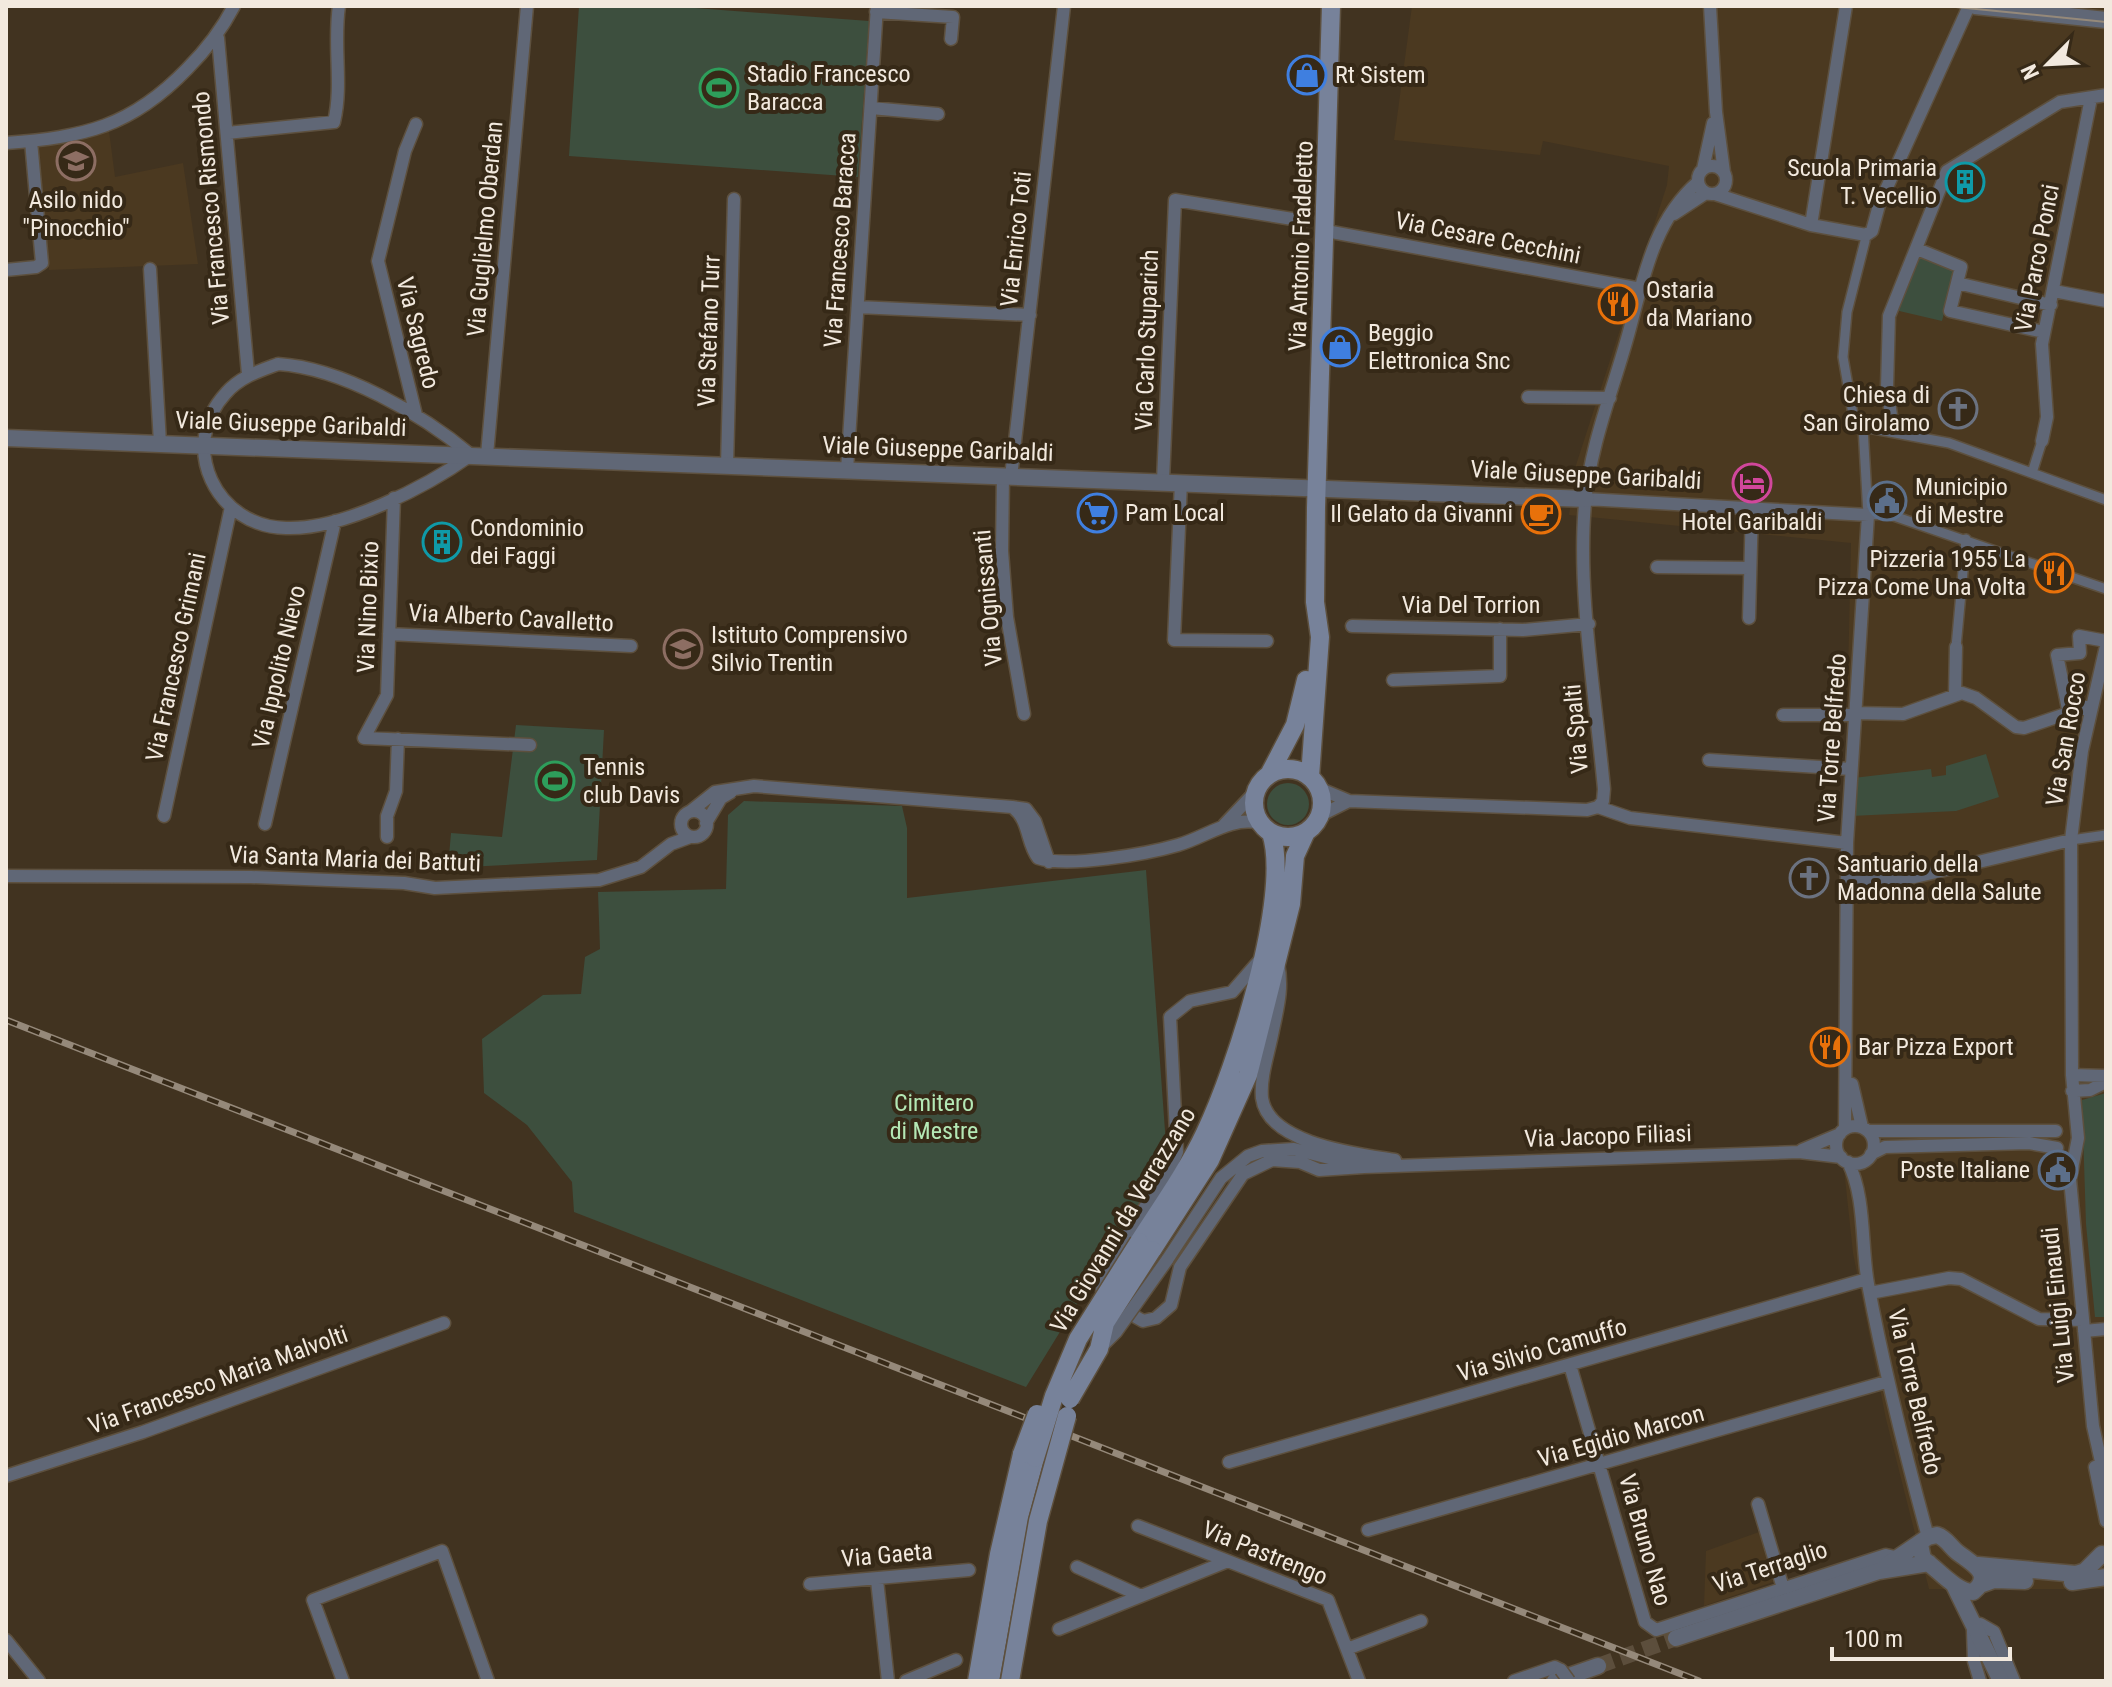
<svg xmlns="http://www.w3.org/2000/svg" width="2112" height="1687" viewBox="0 0 2112 1687" font-family="'Roboto Condensed',sans-serif">
<style>
.built{fill:#4b3920}
.green{fill:#3d4f3e}
.lines{fill:none;stroke-linecap:round;stroke-linejoin:round}
.tertiary-tunnel{stroke:#5c4e3c;stroke-width:16;stroke-dasharray:16 8;stroke-linecap:butt}
.pedestrian-casing{stroke:#5d503e;stroke-width:12}
.minor-casing{stroke:#5d503e;stroke-width:15}
.tertiary-casing{stroke:#5d503e;stroke-width:19}
.secondary-casing{stroke:#5d503e;stroke-width:21}
.pedestrian{stroke:#606776;stroke-width:9}
.minor{stroke:#606776;stroke-width:12}
.tertiary{stroke:#606776;stroke-width:16}
.secondary{stroke:#77829a;stroke-width:18}
.tram{stroke:#95897a;stroke-width:2}
.rail-casing{stroke:#95897a;stroke-width:7}
.rail{stroke:#362917;stroke-width:4;stroke-dasharray:12;stroke-linecap:butt}
.minor-bridge-casing{stroke:#5d503e;stroke-width:15;stroke-linecap:butt}
.secondary-bridge-casing{stroke:#5d503e;stroke-width:21;stroke-linecap:butt}
.minor-bridge{stroke:#606776;stroke-width:12}
.secondary-bridge{stroke:#77829a;stroke-width:18}
.labels{text-anchor:middle;stroke-width:8;stroke-linejoin:round;paint-order:stroke}
.poi-label{font-size:24px;fill:#f2e9de;stroke:#362917;text-anchor:start}
.street-label{font-size:24px;fill:#f2e9de;stroke:#362917}
.park-label{font-size:24px;fill:#b4e8b5;stroke:#362917}
</style>
<rect width="100%" height="100%" fill="#413320"/>
<!-- built -->
<path class="built" d="M1412,6h694v1583h-177l-43,-170 -33,-166 -15,-140 13,-570 -282,-28 7,-50 91,-280 2,-19 -126,-25 -3,14 -146,-15z
M109,131l6,46 68,-14 15,101 -149,6 -10,-125 41,-4z
M1759,1532l14,50 -69,24 2,-55z"/>
<!-- green -->
<path class="green" d="M579,6h90l200,15 -11,156 -289,-21z
M1917,256l38,13 -13,52 -47,-11z
M516,725l88,5 -7,130 -149,8 3,-35 51,4z
M1986,754l13,43 -43,14 -105,5 2,-38 78,-9 1,8 14,-2v-9z
M1267 804a21 21 0 1 1 42 0a21 21 0 1 1-42 0Z
M744,801l158,5 5,22v70l239,-28 21,288 -141,229 -452,-175 -2,-30 -45,-57 -43,-32 -2,-54 61,-44 38,-1 4,-37 15,-8 -2,-57 128,-3 2,-74z
M2106,1093v224h-11l-9,-93 -4,-124z"/>
<g class="lines">
<!-- tertiary-tunnel -->
<path class="tertiary-tunnel" d="M1598,1666l78,-28"/>
<!-- pedestrian casing -->
<g class="pedestrian-casing">
<path id="pedestrian" d="M1863,427l5,88 20,-1 218,75
M1863,427l86,16 157,57
M1863,427l-9,-7 -11,-63 4,-45 18,-71
M2032,473l10,-32
M1956,647l10,-108
M2071,840l35,-5"/>
</g>
<!-- minor casing -->
<g class="minor-casing">
<path id="minor" d="M1710,6l6,106 8,60
M876,12l77,5 -2,22
M218,38l30,336
M871,108l67,6
M227,133l107,-11c9,-38 -1,-77 5,-116
M6,143c78,-6 125,-16 181,-74 20,-20 34,-38 47,-63
M1698 180a14 14 0 1 1 28 0a14 14 0 1 1-28 0Z
M1703,169l10,-46
M1715,194l96,31 55,10 6,-4 7,-26 90,-199
M1674,214l32,-21
M1811,225l35,-219
M1326,231l315,58
M1917,249l44,18 -11,44 94,21
M150,269l10,174
M6,270l30,-3 6,-4 -11,-122
M1957,283l94,22
M2054,291l52,10
M858,307l172,8
M278,364c64,4 144,50 193,91 -45,32 -128,75 -185,73 -70,-1 -109,-82 -60,-135 14,-16 33,-22 52,-29z
M1528,397l82,1
M416,415l-38,-154 27,-110 11,-27
M1891,415l-4,-28 2,-71 58,-145 113,-69 46,-7
M2042,441l5,-24 -5,-73 49,-246
M487,455l40,-449
M727,465l7,-266
M847,470l30,-464
M1003,476l-1,75 5,66 17,97
M1011,477l53,-471
M1163,481l12,-281 130,21
M1181,482l-7,158 93,1
M394,498l-7,197 -23,43 166,7
M1586,499l282,16 -21,328 -2,286
M1657,567l93,1
M1749,618l3,-110
M1352,626l171,4 66,-6
M389,634l242,12
M2106,646l-24,105 -11,89 1,235 6,63 -8,41 23,247 13,58
M1393,680l107,-4v-47
M1955,694l1,-47
M1855,713l48,1 59,-21 14,5 40,29 8,1 68,-23
M2069,714l-12,-59 23,-2 -1,-17 27,5
M1783,715h72
M1709,760l142,9
M1318,788l31,13 238,9 11,-3
M1012,807c18,13 14,35 26,51 29,10 109,-4 140,-13 28,-8 53,-29 82,-22
M1598,807l5,-6 1,-12c-8,-89 -27,-198 -19,-285 5,-60 30,-119 45,-176 14,-53 25,-109 68,-146
M1598,807l32,11 217,25
M691,811l24,-19 39,-6 258,21 14,2 9,12 14,41
M681 824a13 13 0 1 1 26 0a13 13 0 1 1-26 0Z
M164,816l67,-309
M1319,816l30,-15
M706,823l15,-25 10,-6
M265,824l70,-303
M1224,825l31,-33
M387,837v-21l9,-25 2,-52
M6,876l245,1 153,6 31,5 164,-8 42,-13 30,-23 19,-7
M1846,882l69,-5 156,-37
M1278,963c5,25 0,43 -5,67 -4,22 -13,46 -11,68 6,46 96,56 133,62
M2072,1075l34,1
M1852,1084l10,43
M2072,1091l18,-1 16,-8
M1836 1145a19 19 0 1 1 38 0a19 19 0 1 1-38 0Z
M1868,1131h188
M1802,1150l38,-16
M1871,1154l14,-7 144,-4 28,5
M1848,1162c18,35 13,84 20,122 16,85 37,169 60,253
M1167,1260l54,-82 27,-22 14,-5 32,-2 70,18 435,-15 42,5
M1870,1293l79,-15 12,1 78,40 44,1
M1105,1298l-3,-8 3,-18 68,-110 4,-10 -7,-135 20,-16 42,-9 27,-31
M1120,1308l23,13 13,-3 15,-13 9,-38 63,-93 29,-14 28,2 19,8 45,-3
M2084,1331l22,-2
M1570,1365l75,257 11,8 230,-75 14,3
M1229,1462l638,-183
M2095,1467l11,54
M6,1476l137,-44 301,-109
M1758,1504l25,84
M1138,1526l190,74 31,81
M1368,1530l518,-148
M1077,1567l64,29
M877,1580l11,101
M810,1584l159,-14
M1980,1624l14,8 20,49
M1059,1629l169,-68
M1973,1631l1,30 6,20
M6,1640l33,41
M1347,1649l74,-28
M343,1681l-30,-81 129,-49 46,130
M906,1681l50,-21
M1514,1681l41,-14 6,3"/>
</g>
<!-- tertiary casing -->
<g class="tertiary-casing">
<path id="tertiary" d="M1975,6l131,14
M6,438l1580,61
M1887,1565l41,-28 9,-2c9,3 13,11 20,17 14,11 38,22 16,40 -17,0 -35,-23 -50,-33l-3,-15
M1978,1565l98,9 9,-3 17,-17
M2072,1582l34,-5
M1954,1585l47,96
M1980,1585l14,-5 31,1
M1676,1638l203,-67 50,-8
M1555,1681l43,-15"/>
</g>
<!-- secondary casing -->
<g class="secondary-casing">
<path id="secondary" d="M1254 803a34 34 0 1 1 68 0a34 34 0 1 1-68 0Z
M1270,773l25,-48 11,-45
M1310,777l10,-140 -5,-35 1,-94 15,-502
M1139,1242c23,-36 48,-71 66,-109 30,-62 87,-237 66,-300
M1152,1250l58,-90 38,-85 43,-171 4,-48 11,-24
M977,1681l22,-127 23,-100
M990,1681l30,-167 15,-56"/>
</g>
<!-- pedestrian -->
<use href="#pedestrian" class="pedestrian"/>
<!-- minor -->
<use href="#minor" class="minor"/>
<!-- tertiary -->
<use href="#tertiary" class="tertiary"/>
<!-- secondary -->
<use href="#secondary" class="secondary"/>
<!-- tram -->
<path class="tram" d="M1946,6l160,16"/>
<!-- rail casing -->
<g class="rail-casing">
<path id="rail" d="M6,1020l1693,661"/>
</g>
<!-- rail -->
<use href="#rail" class="rail"/>
<!-- minor-bridge casing -->
<g class="minor-bridge-casing">
<path id="minor-bridge" d="M1101,1347l15,-15 51,-72
M1561,1670l8,11"/>
</g>
<!-- secondary-bridge casing -->
<g class="secondary-bridge-casing">
<path id="secondary-bridge" d="M1070,1399l29,-50 6,-26 47,-73
M1022,1454l15,-40
M1035,1458l19,-62 24,-57 61,-97
M1010,1681l28,-160 29,-105"/>
</g>
<!-- minor-bridge -->
<use href="#minor-bridge" class="minor-bridge"/>
<!-- secondary-bridge -->
<use href="#secondary-bridge" class="secondary-bridge"/>
</g>
<!-- icons -->
<defs>
<g id="shop-ring" transform="scale(2)"><circle r="9.5" fill="#362917" stroke="#3f7fe0" stroke-width="1.5"/><path d="M-5-2.5h2.3a2.7 3.5 0 0 1 5.4 0H5L5.5 6h-11ZM-1.5-2.5h3a1.5 2.3 0 0 0-3 0Z" fill="#3f7fe0"/></g>
<g id="stadium-ring" transform="scale(2)"><circle r="9.5" fill="#362917" stroke="#2e9e5b" stroke-width="1.5"/><path d="M0-5a6.5 5 0 1 0 0 10a6.5 5 0 1 0 0-10ZM-3.5-1.8h7v3.6h-7Z" fill="#2e9e5b"/></g>
<g id="school-ring" transform="scale(2)"><circle r="9.5" fill="#362917" stroke="#8d6e63" stroke-width="1.5"/><path d="M0-5L7-2L0 1L-7-2ZM-4 1L0 2.5L4 1V4Q0 6-4 4Z" fill="#8d6e63"/></g>
<g id="building-ring" transform="scale(2)"><circle r="9.5" fill="#362917" stroke="#0f9aa8" stroke-width="1.5"/><path d="M-4-6H4V6H1V3H-1V6H-4ZM-2.5-4.3h1.7v1.8h-1.7ZM.8-4.3h1.7v1.8H.8ZM-2.5-1h1.7V.8h-1.7ZM.8-1h1.7V.8H.8Z" fill="#0f9aa8"/></g>
<g id="restaurant-ring" transform="scale(2)"><circle r="9.5" fill="#362917" stroke="#e8710a" stroke-width="1.5"/><path d="M-5-6h1v4h1v-4h1v4h1v-4h1v5L-1.5 .5V6h-2V.5L-5-1ZM5-6V6H3V1.5H1.5Q1.5-4 5-6Z" fill="#e8710a"/></g>
<g id="church-ring" transform="scale(2)"><circle r="9.5" fill="#362917" stroke="#6b7280" stroke-width="1.5"/><path d="M-1.2-6h2.4v3.5h3.3v2.4h-3.3V6h-2.4V-.1h-3.3v-2.4h3.3Z" fill="#6b7280"/></g>
<g id="hotel-ring" transform="scale(2)"><circle r="9.5" fill="#362917" stroke="#d1479c" stroke-width="1.5"/><path d="M-6-4.5h1.5V1H6V5H4.5V3h-9V5H-6ZM-4 0a1.8 1.8 0 1 1 3.6 0ZM.5 0V-2.5h3Q6-2.5 6 0Z" fill="#d1479c"/></g>
<g id="civic-ring" transform="scale(2)"><circle r="9.5" fill="#362917" stroke="#5c6f8a" stroke-width="1.5"/><path d="M-.6-6.5H3V-4.5H.6V-3L4-1V1h2V6H-6V1h2V-1L-.6-3ZM-1.2 2.5V6h2.4V2.5Z" fill="#5c6f8a"/></g>
<g id="supermarket-ring" transform="scale(2)"><circle r="9.5" fill="#362917" stroke="#3f7fe0" stroke-width="1.5"/><path d="M-6-5.5h2.5l.6 2H6L4.5 2H-2.5L-4.4-4H-6ZM-1.5 3.2a1.3 1.3 0 1 0 .1 0ZM3 3.2a1.3 1.3 0 1 0 .1 0Z" fill="#3f7fe0"/></g>
<g id="cafe-ring" transform="scale(2)"><circle r="9.5" fill="#362917" stroke="#e8710a" stroke-width="1.5"/><path d="M-5.5-4.5H6V0H3Q3 3.5 0 3.5H-2.5Q-5.5 3.5-5.5 0ZM3-3.2v2h1.7v-2ZM-6 4.5H4V6H-6Z" fill="#e8710a"/></g>
</defs>
<g fill-rule="evenodd">
<use href="#shop-ring" x="1307" y="75"/>
<use href="#stadium-ring" x="719" y="88"/>
<use href="#school-ring" x="76" y="161"/>
<use href="#building-ring" x="1965" y="182"/>
<use href="#restaurant-ring" x="1618" y="304"/>
<use href="#shop-ring" x="1340" y="347"/>
<use href="#church-ring" x="1958" y="409"/>
<use href="#hotel-ring" x="1752" y="483"/>
<use href="#civic-ring" x="1887" y="501"/>
<use href="#supermarket-ring" x="1097" y="513"/>
<use href="#cafe-ring" x="1541" y="514"/>
<use href="#building-ring" x="442" y="542"/>
<use href="#restaurant-ring" x="2054" y="573"/>
<use href="#school-ring" x="683" y="649"/>
<use href="#stadium-ring" x="555" y="781"/>
<use href="#church-ring" x="1809" y="878"/>
<use href="#restaurant-ring" x="1830" y="1047"/>
<use href="#civic-ring" x="2058" y="1170"/>
</g>
<g class="labels">
<!-- poi labels -->
<g class="poi-label">
<text x="747" y="82">Stadio Francesco<tspan x="747" dy="28">Baracca</tspan></text>
<text x="1335" y="83">Rt Sistem</text>
<text x="1937" y="176" text-anchor="end">Scuola Primaria<tspan x="1937" dy="28">T. Vecellio</tspan></text>
<text x="76" y="208" text-anchor="middle">Asilo nido<tspan x="76" dy="28">"Pinocchio"</tspan></text>
<text x="1646" y="298">Ostaria<tspan x="1646" dy="28">da Mariano</tspan></text>
<text x="1368" y="341">Beggio<tspan x="1368" dy="28">Elettronica Snc</tspan></text>
<text x="1930" y="403" text-anchor="end">Chiesa di<tspan x="1930" dy="28">San Girolamo</tspan></text>
<text x="1915" y="495">Municipio<tspan x="1915" dy="28">di Mestre</tspan></text>
<text x="1125" y="521">Pam Local</text>
<text x="1513" y="522" text-anchor="end">Il Gelato da Givanni</text>
<text x="1752" y="530" text-anchor="middle">Hotel Garibaldi</text>
<text x="470" y="536">Condominio<tspan x="470" dy="28">dei Faggi</tspan></text>
<text x="2026" y="567" text-anchor="end">Pizzeria 1955 La<tspan x="2026" dy="28">Pizza Come Una Volta</tspan></text>
<text x="711" y="643">Istituto Comprensivo<tspan x="711" dy="28">Silvio Trentin</tspan></text>
<text x="583" y="775">Tennis<tspan x="583" dy="28">club Davis</tspan></text>
<text x="1837" y="872">Santuario della<tspan x="1837" dy="28">Madonna della Salute</tspan></text>
<text x="1858" y="1055">Bar Pizza Export</text>
<text x="2030" y="1178" text-anchor="end">Poste Italiane</text>
</g>
<!-- street labels -->
<g class="street-label">
<text transform="translate(211 208) rotate(-95)" y="8">Via Francesco Rismondo</text>
<text transform="translate(485 229) rotate(-85)" y="8">Via Guglielmo Oberdan</text>
<text transform="translate(1488 238) rotate(11)" y="8">Via Cesare Cecchini</text>
<text transform="translate(1016 239) rotate(-84)" y="8">Via Enrico Toti</text>
<text transform="translate(840 240) rotate(-86)" y="8">Via Francesco Baracca</text>
<text transform="translate(1301 246) rotate(-88)" y="8">Via Antonio Fradeletto</text>
<text transform="translate(2037 258) rotate(-79)" y="8">Via Parco Ponci</text>
<text transform="translate(709 331) rotate(-88)" y="8">Via Stefano Turr</text>
<text transform="translate(418 333) rotate(76)" y="8">Via Sagredo</text>
<text transform="translate(1147 340) rotate(-88)" y="8">Via Carlo Stuparich</text>
<text transform="translate(291 424) rotate(2)" y="8">Viale Giuseppe Garibaldi</text>
<text transform="translate(938 449) rotate(2)" y="8">Viale Giuseppe Garibaldi</text>
<text transform="translate(1586 475) rotate(3)" y="8">Viale Giuseppe Garibaldi</text>
<text transform="translate(988 598) rotate(-95)" y="8">Via Ognissanti</text>
<text x="1471" y="613">Via Del Torrion</text>
<text transform="translate(368 607) rotate(-88)" y="8">Via Nino Bixio</text>
<text transform="translate(511 618) rotate(3)" y="8">Via Alberto Cavalletto</text>
<text transform="translate(176 657) rotate(-78)" y="8">Via Francesco Grimani</text>
<text transform="translate(279 667) rotate(-77)" y="8">Via Ippolito Nievo</text>
<text transform="translate(1576 729) rotate(-95)" y="8">Via Spalti</text>
<text transform="translate(1832 738) rotate(-86)" y="8">Via Torre Belfredo</text>
<text transform="translate(2066 739) rotate(-80)" y="8">Via San Rocco</text>
<text transform="translate(355 859) rotate(2)" y="8">Via Santa Maria dei Battuti</text>
<text transform="translate(1608 1136) rotate(-2)" y="8">Via Jacopo Filiasi</text>
<text transform="translate(1123 1220) rotate(-59)" y="8">Via Giovanni da Verrazzano</text>
<text transform="translate(2058 1305) rotate(-96)" y="8">Via Luigi Einaudi</text>
<text transform="translate(1542 1350) rotate(-16)" y="8">Via Silvio Camuffo</text>
<text transform="translate(218 1380) rotate(-20)" y="8">Via Francesco Maria Malvolti</text>
<text transform="translate(1915 1392) rotate(77)" y="8">Via Torre Belfredo</text>
<text transform="translate(1621 1436) rotate(-16)" y="8">Via Egidio Marcon</text>
<text transform="translate(1645 1540) rotate(74)" y="8">Via Bruno Nao</text>
<text transform="translate(1265 1553) rotate(22)" y="8">Via Pastrengo</text>
<text transform="translate(887 1555) rotate(-5)" y="8">Via Gaeta</text>
<text transform="translate(1770 1567) rotate(-18)" y="8">Via Terraglio</text>
</g>
<!-- park labels -->
<g class="park-label">
<text x="934" y="1111">Cimitero<tspan x="934" dy="28">di Mestre</tspan></text>
</g>
</g>
<!-- border -->
<rect width="2112" height="1687" fill="none" stroke="#f2e9de" stroke-width="16"/>
<!-- north arrow -->
<g transform="translate(2048 64) rotate(246)" stroke="#362917" stroke-width="6" paint-order="stroke">
<path d="M0-6L14 30L0 20L-14 30Z" fill="#f2e9de"/>
<text y="-12" font-size="22" font-weight="bold" text-anchor="middle" fill="#f2e9de">N</text>
</g>
<!-- scale -->
<path d="M1832 1647v12h178v-12" fill="none" stroke="#f2e9de" stroke-width="4"/>
<text x="1844" y="1647" font-size="24" fill="#f2e9de" stroke="#362917" stroke-width="6" paint-order="stroke">100 m</text>
</svg>
